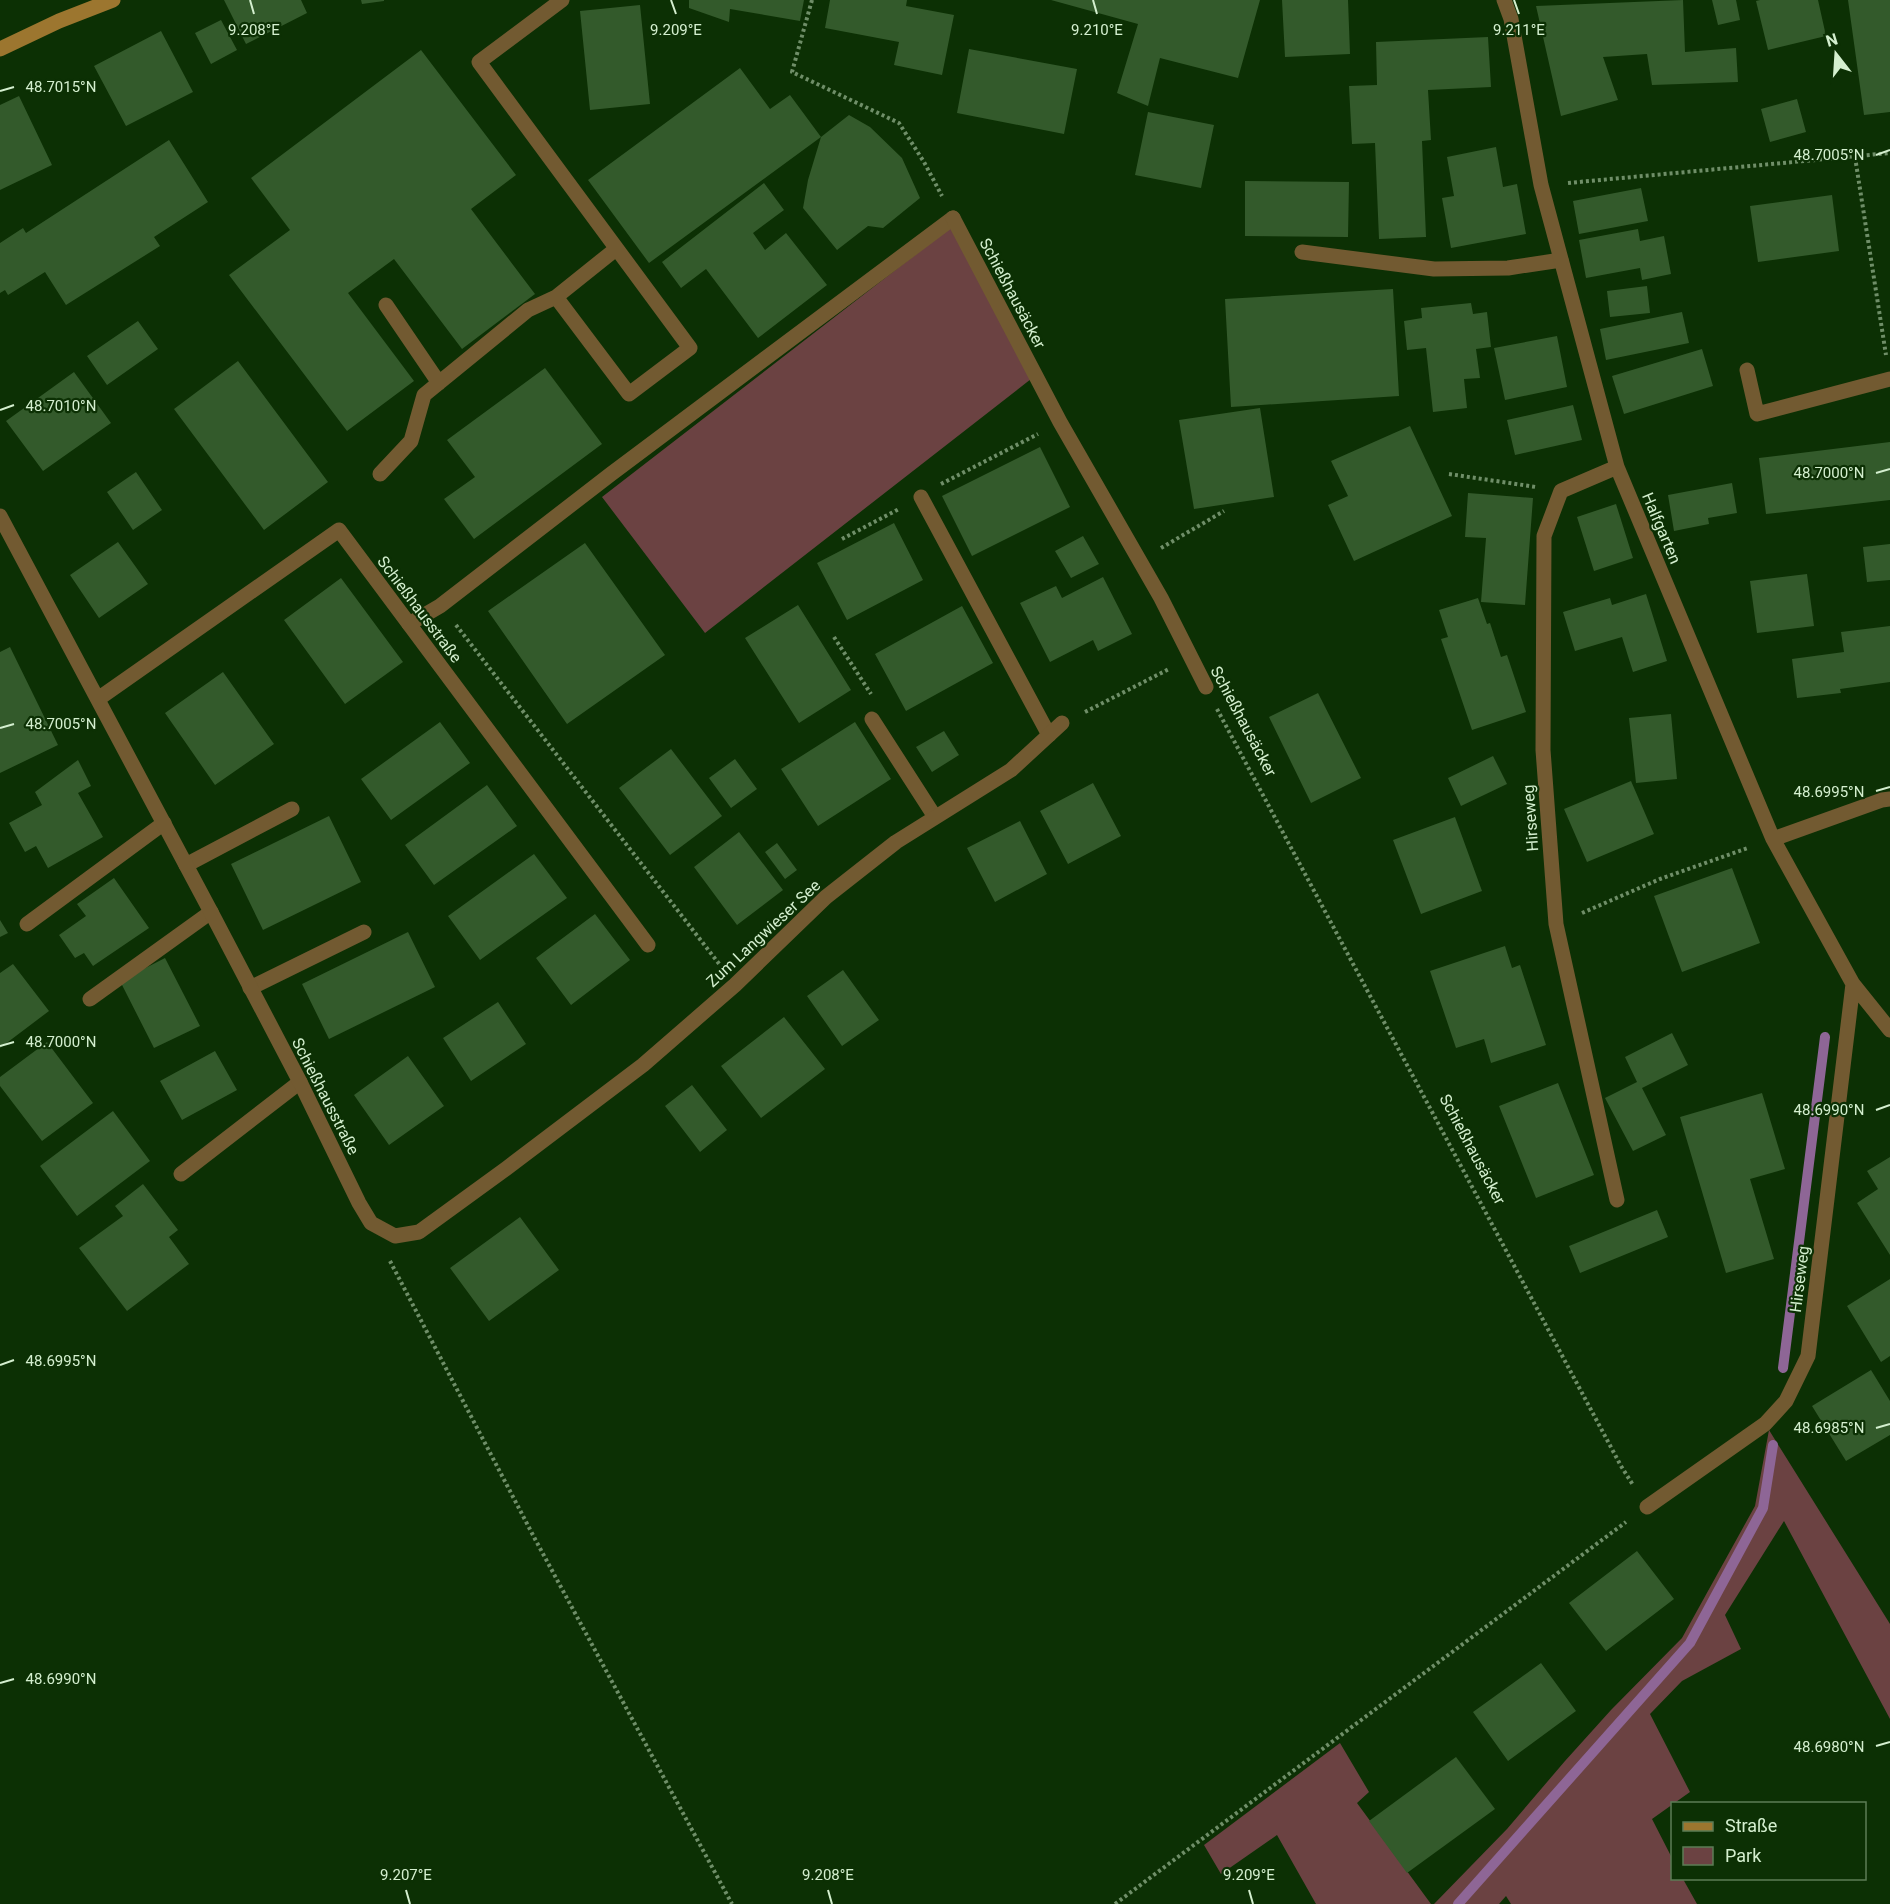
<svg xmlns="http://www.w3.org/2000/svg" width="1890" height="1904" viewBox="0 0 1890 1904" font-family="Roboto,sans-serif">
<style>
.green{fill:#6b4242}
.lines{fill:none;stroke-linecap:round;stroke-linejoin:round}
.stream{stroke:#8e6696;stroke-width:10}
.building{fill:#335a2b}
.path{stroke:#6f8e68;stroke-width:4;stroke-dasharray:3 3;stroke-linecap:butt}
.lane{stroke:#725a31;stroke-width:15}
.street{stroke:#725a31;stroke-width:15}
.secondary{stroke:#9c762f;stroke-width:15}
.ticks{fill:none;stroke:#d4efcf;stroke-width:2}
.labels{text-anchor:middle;stroke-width:4.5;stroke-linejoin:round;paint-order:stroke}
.street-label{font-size:16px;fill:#d4efcf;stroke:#0c3004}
.ticks-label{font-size:15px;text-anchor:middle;fill:#d4efcf;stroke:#0c3004;stroke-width:4.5;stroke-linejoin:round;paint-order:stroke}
</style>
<rect width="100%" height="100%" fill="#0c3004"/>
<!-- green -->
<path class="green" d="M951,227l80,152 -326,254 -103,-136z
M1769,1430l121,194v95l-106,-198 -59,94 16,34 -59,32 -32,33 40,78 -38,27 20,39v20l11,1 14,25h-186l-5,-8 -7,8h-65l73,-75 58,-68 46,-51 71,-72 73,-132z
M1340,1743l29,49 -12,11 74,101h-115l-39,-69 -56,39 -17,-29z"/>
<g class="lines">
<!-- stream -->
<path class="stream" d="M1783,1368l42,-331
M1458,1904l232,-261 73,-135 10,-63"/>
</g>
<!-- building -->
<path class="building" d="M224,0h77l6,13 -61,31z
M361,0h23v1l-22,3z
M689,0h115l-4,21 -70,-12 -1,13 -40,-14z
M830,0h77l-1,6 48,9 -12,60 -48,-10 5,-23 -74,-14z
M1051,0h209l-22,78 -78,-20 -12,48 -31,-13 21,-69z
M1282,0h66l2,54 -65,3z
M1683,0l2,52 51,-4 2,34 -86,3 -5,-31 -44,3 15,43 -57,16 -25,-110z
M1712,0h24l4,20 -22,5z
M1760,0h58l8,36 -58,14 -12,-49z
M1848,0h42v112l-26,3z
M640,5l10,99 -60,6 -10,-99z
M221,20l16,30 -26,14 -16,-31z
M161,31l32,61 -67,34 -32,-60z
M1488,37l3,50 -63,3 3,50 -9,1 4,96 -47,2 -4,-96 -23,1 -3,-58 28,-1 -1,-43z
M969,49l108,20 -13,65 -107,-21z
M421,50l95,125 -45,34 64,85 -73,55 -68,-90 -46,34 66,88 -67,50 -118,-156 61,-45 -39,-52z
M740,68l30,41 20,-14 31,42 -172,126 -61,-83z
M19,96l33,69 -52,25v-85z
M1797,99l9,33 -36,10 -9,-33z
M1148,112l66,13 -13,63 -66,-13z
M849,115l21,12 32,31 18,40 -37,30 -15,-2 -31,24 -34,-42 5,-28 13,-43z
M169,140l39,62 -54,35 6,9 -94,59 -21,-33 -37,23 -3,-5 -5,3v-50l23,-15 3,5z
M1496,147l7,40 14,-3 9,50 -75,14 -9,-50 12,-2 -7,-39z
M1245,181l104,1 -1,55 -103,-1z
M764,183l20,27 -31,23 12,17 21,-17 41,52 -69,53 -52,-69 -25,19 -19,-26z
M1641,188l7,33 -69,13 -6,-33z
M1832,195l7,56 -81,11 -8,-56z
M1638,229l2,12 24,-5 7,38 -29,6 -2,-12 -54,10 -7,-38z
M1647,286l3,27 -40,4 -3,-26z
M1393,289l6,107 -168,11 -6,-108z
M1471,303l2,11 14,-2 4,35 -15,2 4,29 -16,1 3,29 -34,4 -7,-64 -19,2 -3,-29 18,-3 -1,-10z
M1682,312l7,31 -83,17 -6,-31z
M138,321l20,28 -51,36 -20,-29z
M1557,336l10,51 -62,13 -11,-52z
M1702,349l11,37 -89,28 -12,-38z
M238,361l90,121 -64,48 -90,-121z
M545,368l57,76 -128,95 -30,-40 31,-22 -28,-37z
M74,372l37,51 -68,48 -37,-50z
M1573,405l9,35 -67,15 -8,-35z
M1260,408l14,89 -80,12 -15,-89z
M1410,426l42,90 -98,45 -26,-56 20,-9 -17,-35z
M1890,442v58l-124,14 -7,-56z
M1040,447l30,60 -98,49 -30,-60z
M136,472l26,38 -29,20 -26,-38z
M1732,483l5,30 -29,5 1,6 -35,7 -6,-36z
M1468,493l65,5 -8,107 -44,-3 5,-64 -21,-1z
M1616,504l17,54 -39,13 -17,-54z
M894,523l29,57 -76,40 -30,-57z
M1083,536l16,28 -28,14 -16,-27z
M118,542l30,42 -49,34 -29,-43z
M585,543l80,112 -98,69 -79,-113z
M1890,544v36l-23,2 -4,-35z
M1807,574l7,52 -57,7 -7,-52z
M1103,577l29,57 -34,17 -5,-11 -43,22 -30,-59 36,-17 6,12z
M341,578l62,84 -58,42 -61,-84z
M1646,594l21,67 -34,11 -11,-35 -47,14 -12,-39 47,-14 2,7z
M1478,598l9,26 3,-1 11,34 6,-2 19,57 -54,18 -31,-91 7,-2 -9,-27z
M798,605l53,85 -52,33 -54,-85z
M962,606l31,57 -87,48 -31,-57z
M1890,626v56l-50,7 1,4 -44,5 -5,-39 52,-7 -3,-20z
M10,647l48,98 -58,28v-121z
M223,672l51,72 -59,41 -50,-72z
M1318,693l43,85 -50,25 -42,-86z
M1671,714l6,65 -41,4 -7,-65z
M440,722l30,41 -79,57 -30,-41z
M855,722l36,57 -73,47 -37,-57z
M944,731l15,24 -27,17 -16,-25z
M671,749l51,67 -52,39 -51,-67z
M1493,756l14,28 -46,22 -13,-28z
M735,759l22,30 -26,19 -22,-30z
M78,760l13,26 -13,7 25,44 -55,31 -12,-22 -11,6 -16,-29 33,-18 -7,-13z
M1631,781l23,53 -67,28 -23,-53z
M1093,783l28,53 -53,28 -28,-53z
M487,785l30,41 -83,59 -29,-40z
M329,816l32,66 -98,48 -32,-66z
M1455,817l27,74 -61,23 -28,-74z
M1020,821l27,53 -52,28 -28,-54z
M739,832l44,58 -46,35 -43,-58z
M777,843l20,27 -12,9 -20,-27z
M534,854l33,44 -87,62 -32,-44z
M1732,868l28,75 -78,29 -28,-76z
M114,878l35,50 -56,38 -9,-13 -9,5 -16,-23 27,-19 -9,-12z
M595,914l35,46 -59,45 -35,-47z
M0,920l8,13 -8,4z
M408,932l27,55 -106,52 -27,-55z
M1505,946l7,22 8,-3 26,80 -55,18 -7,-24 -28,9 -26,-77z
M165,958l35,68 -46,22 -34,-67z
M13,964l36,47 -49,37v-75z
M843,970l36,50 -37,26 -35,-50z
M498,1002l28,42 -55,37 -28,-43z
M784,1017l41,52 -64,49 -40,-52z
M1672,1033l16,32 -46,23 24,47 -33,16 -28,-53 32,-16 -12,-25z
M47,1042l46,61 -51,38 -42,-55v-9z
M215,1051l22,39 -55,30 -22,-39z
M408,1056l36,50 -55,39 -35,-50z
M1558,1083l36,92 -58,23 -37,-92z
M692,1085l35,45 -27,22 -35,-46z
M1762,1093l23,76 -35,10 24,80 -48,14 -46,-156z
M113,1111l37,50 -73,55 -37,-50z
M1890,1157v98l-33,-52 21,-14 -11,-18z
M143,1184l35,46 -9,7 20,27 -62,47 -48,-63 44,-32 -8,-10z
M1657,1210l11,27 -88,36 -11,-27z
M520,1217l39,53 -70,51 -39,-53z
M1890,1279v77l-9,6 -34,-56z
M1871,1370l19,31v34l-44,26 -34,-55z
M1637,1551l37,48 -68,52 -37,-48z
M1541,1663l35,48 -68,50 -35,-49z
M1456,1757l39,52 -88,64 -38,-52z"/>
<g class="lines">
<!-- path -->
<path class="path" d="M812,0l-20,72 107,51 25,39 18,34
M1855,157l31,198
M1568,183l322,-30
M1449,474l87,13
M941,484l97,-50
M842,539l57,-30
M1161,548l63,-37
M456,625l264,340
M834,637l37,57
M1217,709l404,757 12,19
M1085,712l84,-43
M1582,913l78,-34 88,-31
M390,1261l145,278 197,365
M1115,1904l511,-382"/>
<!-- lane -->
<path class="lane" d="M562,0l-83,62 211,286 -61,46 -73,-97 60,-48
M1302,252l132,17 74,-1 53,-8
M386,305l53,78
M1747,370l10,44 133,-35
M380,474l31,-33 13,-46 104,-85 28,-13
M921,497l128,238
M409,624l31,-18 171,-132 342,-256
M872,719l63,98
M186,865l106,-56
M27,924l137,-101
M250,988l114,-56
M90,999l121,-87
M181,1174l119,-92"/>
<!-- street -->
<path class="street" d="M1504,0l7,19 30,166 76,282 156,372 80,145 37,46
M953,218l107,204 101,176 45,89
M0,516l211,396 89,170 59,121 12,20 24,13 24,-4 88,-64 136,-103 92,-80 91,-88 70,-55 115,-72 51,-47
M98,699l241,-169 309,415
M1773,839l109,-39 8,-1
M1617,1200l-61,-276 -13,-174 1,-214 17,-45 56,-24
M1647,1507l118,-83 21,-23 22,-45 45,-372"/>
<!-- secondary -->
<path class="secondary" d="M0,49l59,-28 54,-21"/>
</g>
<!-- ticks -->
<path class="ticks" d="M250,0l4,14M671,0l5,14M1093,0l4,14M1514,0l5,14M0,91l14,-4M1876,155l14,-5M0,410l14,-5M1876,473l14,-4M0,728l14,-4M1876,791l14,-4M0,1046l14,-4M1876,1110l14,-5M0,1365l14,-5M1876,1428l14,-4M0,1683l14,-4M1876,1746l14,-4M406,1890l4,14M828,1890l4,14M1249,1890l4,14"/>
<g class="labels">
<!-- street labels -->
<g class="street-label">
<text transform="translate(1013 293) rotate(62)" y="6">Schießhausäcker</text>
<text transform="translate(1662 528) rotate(67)" y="6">Halfgarten</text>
<text transform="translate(420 609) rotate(53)" y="6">Schießhausstraße</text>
<text transform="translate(1244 721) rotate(62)" y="6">Schießhausäcker</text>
<text transform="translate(1530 818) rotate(-94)" y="6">Hirseweg</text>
<text transform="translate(763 933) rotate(-43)" y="6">Zum Langwieser See</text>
<text transform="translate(326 1096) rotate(63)" y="6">Schießhausstraße</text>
<text transform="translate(1473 1149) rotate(62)" y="6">Schießhausäcker</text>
<text transform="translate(1799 1279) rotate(-83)" y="6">Hirseweg</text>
</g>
</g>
<g class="ticks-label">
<text x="254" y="35">9.208°E</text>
<text x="676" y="35">9.209°E</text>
<text x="1097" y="35">9.210°E</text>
<text x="1519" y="35">9.211°E</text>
<text x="61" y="92">48.7015°N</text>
<text x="1829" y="160">48.7005°N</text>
<text x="61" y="411">48.7010°N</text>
<text x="1829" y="478">48.7000°N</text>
<text x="61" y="729">48.7005°N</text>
<text x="1829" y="797">48.6995°N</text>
<text x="61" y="1047">48.7000°N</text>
<text x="1829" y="1115">48.6990°N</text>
<text x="61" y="1366">48.6995°N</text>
<text x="1829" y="1433">48.6985°N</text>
<text x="61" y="1684">48.6990°N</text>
<text x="1829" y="1752">48.6980°N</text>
<text x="406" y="1880">9.207°E</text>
<text x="828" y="1880">9.208°E</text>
<text x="1249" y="1880">9.209°E</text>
</g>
<!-- legend -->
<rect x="1671" y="1802" width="195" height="78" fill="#0c3004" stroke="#5c7c55" stroke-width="1.5"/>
<rect x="1683" y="1822" width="30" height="9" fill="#9c762f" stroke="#5c7c55" stroke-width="1.5"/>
<text x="1725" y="1832" font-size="18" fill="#d4efcf">Straße</text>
<rect x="1683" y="1847" width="30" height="18" fill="#6b4242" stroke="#5c7c55" stroke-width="1.5"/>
<text x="1725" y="1862" font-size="18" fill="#d4efcf">Park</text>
<!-- north arrow -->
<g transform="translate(1836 54) rotate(343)" stroke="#0c3004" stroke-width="4.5" paint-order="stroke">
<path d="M0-4.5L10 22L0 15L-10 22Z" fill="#d4efcf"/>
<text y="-9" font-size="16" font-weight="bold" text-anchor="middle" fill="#d4efcf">N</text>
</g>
</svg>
